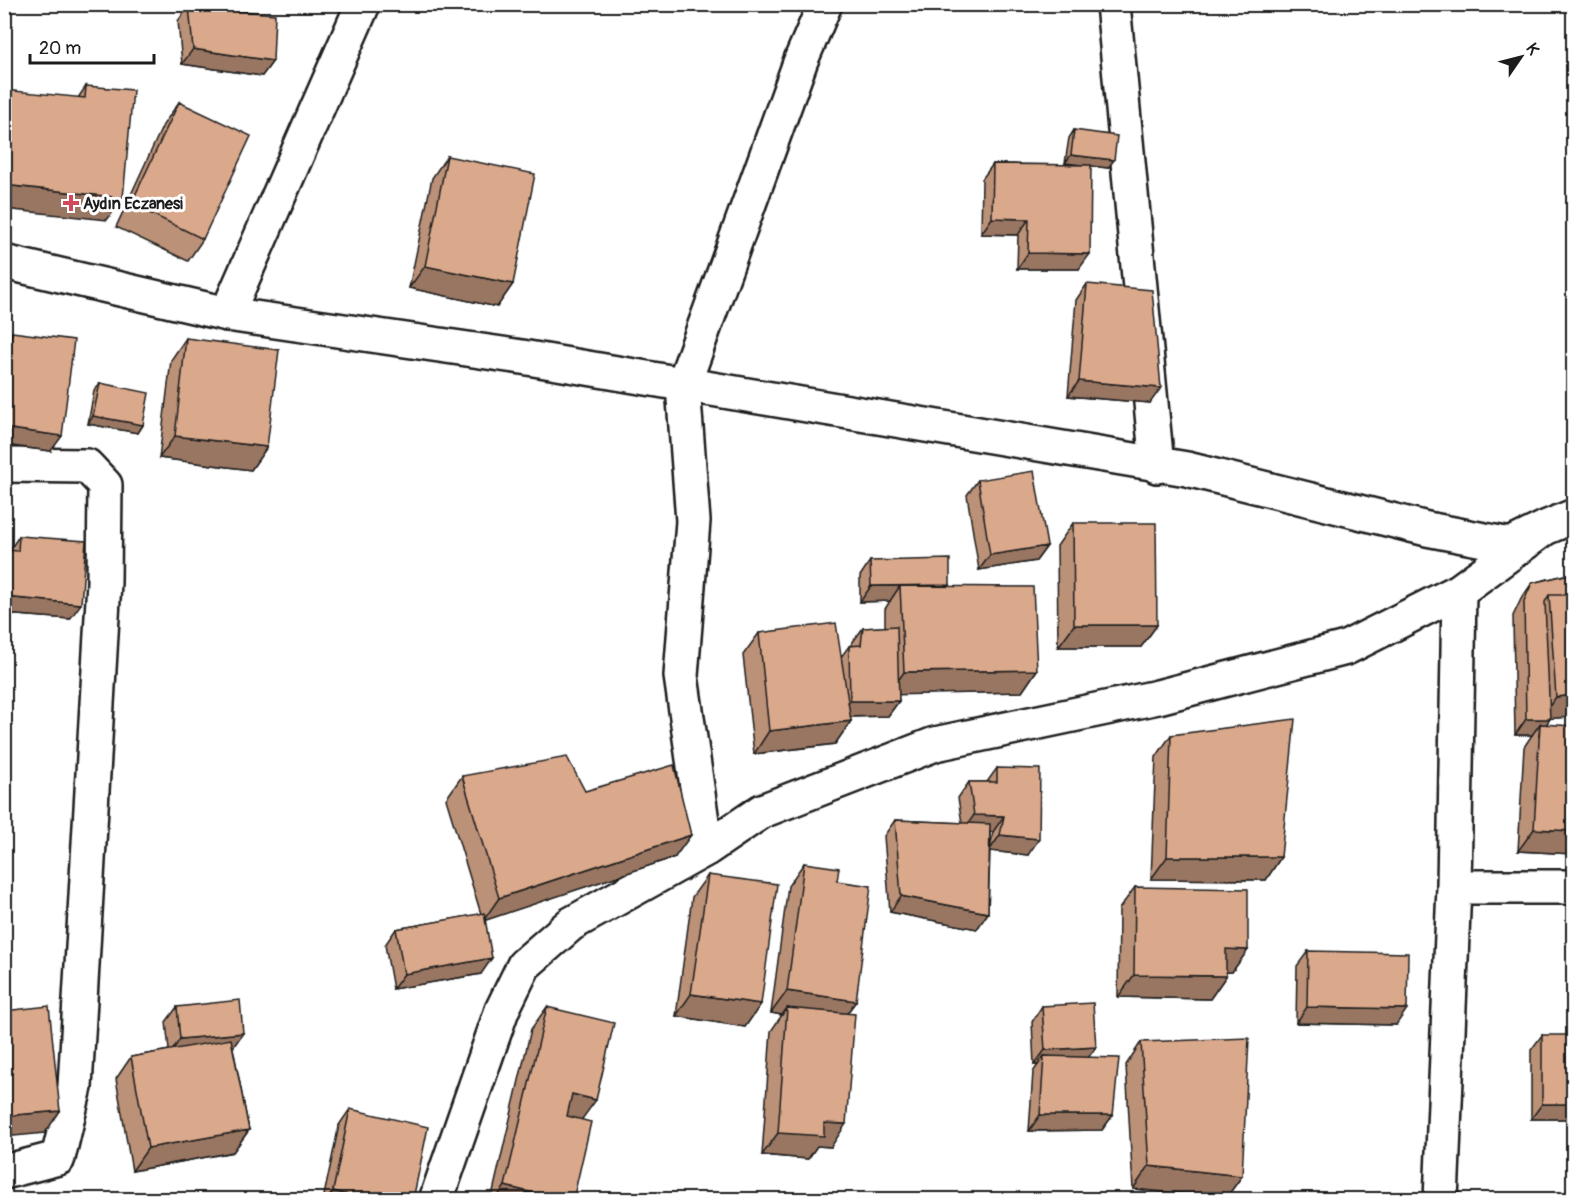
<svg xmlns="http://www.w3.org/2000/svg" width="1578" height="1204" viewBox="0 0 1578 1204" font-family="Pangolin,sans-serif">
<style>
.lines{fill:none;stroke-linecap:round;stroke-linejoin:round}
.minor-casing{stroke:#1c1c1c;stroke-width:38}
.minor{stroke:#fff;stroke-width:33}
.wall{fill:#bb9178;stroke:#1c1c1c;stroke-width:1.5;fill-rule:evenodd}
.shaded-wall{fill:#997662;stroke:#1c1c1c;stroke-width:1.5}
.building{fill:#daa98c;stroke:#1c1c1c;stroke-width:1.5}
.poi-dot{fill:#d1495b;stroke:#fff;stroke-width:2}
.labels{text-anchor:middle;stroke-width:6;stroke-linejoin:round;paint-order:stroke}
.poi-label{font-size:16px;font-weight:bold;fill:#1c1c1c;stroke:#fff;text-anchor:start}
</style>
<rect width="100%" height="100%" fill="#fff"/>
<filter id="ink" filterUnits="userSpaceOnUse"><feTurbulence type="fractalNoise" baseFrequency=".0167" numOctaves="2"/><feDisplacementMap in="SourceGraphic" scale="12" xChannelSelector="R" yChannelSelector="G"/><feConvolveMatrix kernelMatrix="1 2 1 2 8 2 1 2 1" color-interpolation-filters="sRGB"/></filter>
<g filter="url(#ink)">
<g class="lines">
<!-- minor casing -->
<g class="minor-casing">
<path id="minor" d="M1113,4l44,462
M4,262l223,52 295,43 665,112 240,60 83,16 35,-17
M227,314l136,-310
M4,465l83,1 18,19 -1,97 -29,505 -17,71 -54,14
M706,849l-25,-173 12,-155 -10,-135 118,-326 24,-56
M1454,887h120
M436,1200l66,-190 22,-45 47,-41 135,-75 56,-38 173,-67 223,-47 188,-49 113,-57 86,-63 29,-12
M1441,1200l13,-313 5,-296"/>
</g>
<!-- minor -->
<use href="#minor" class="minor"/>
</g>
<!-- wall -->
<path class="wall" d="M189,6l84,55 -11,15 -80,-12 -4,-43z
M86,86l21,134 -29,-122z
M179,102l24,137 -15,22 -72,-34 47,-102z
M1074,130l34,38 -17,-2 -12,103h-62l1,-34 -37,-1 1,-55 11,-15 91,1 -19,-2 4,-25z
M447,156l66,128 -16,23 -88,-19 23,-110z
M1087,284l63,119 -82,-7 8,-96z
M12,332l39,119 -47,-6v-104z
M186,338l81,109 -16,23 -92,-12 12,-98z
M100,383l43,42 -5,8 -50,-9 6,-33z
M978,480l69,66 -11,15 -57,9 -12,-75z
M1073,523l84,102 -16,22h-83l-1,-101z
M19,536l51,83 -66,-5v-64l5,1z
M870,561l79,26 88,83 -15,22 -124,2 1,7 -11,15 -38,1 1,4 -16,23 -81,10 -11,-99 16,-22 82,24 8,-11 2,-1 1,-2 11,-15 22,-1v-18l5,-8 -30,1v-26z
M1574,573v144l-24,1 -4,7 28,129 -56,-3 6,-104 8,-12h-17l-2,-119 8,-17 11,-16z
M1171,735l110,122 -15,23 -115,-1 5,-122z
M997,768l31,87 -38,-4 -2,62 -11,16 -87,-17 -6,-76 11,-16 67,3 -4,-25 11,-16h18zM990,832h3l-3,17z
M462,776l123,15 90,66 -190,63 -4,54 -88,15 -8,-44 11,-16 85,-15 -35,-115z
M804,863l33,18 19,120 -9,12 -16,134 -14,-1 -9,13 -46,-4 9,-124 11,-16 -11,-2 17,-127z
M708,875l53,129 -16,23 -69,-11 16,-119z
M1135,887l113,63 -16,22h-6v4l-16,23 -92,-2 1,-88z
M1308,951l88,74 -100,-2 1,-57z
M1042,1006l46,52 25,57 -11,15 -73,1 4,-59 5,-7h-4l-2,-43z
M177,1007l56,41 16,82 -16,22 -101,19 -16,-92 15,-22 38,-7 -3,-28z
M547,1007l35,113 -9,80h-82l40,-171z
M1542,1035l32,84h-43v-69z
M1141,1042l101,134 -16,22 -93,-9 -7,-124z
M350,1109l63,91h-90l16,-75z"/>
<!-- shaded-wall -->
<path class="shaded-wall" d="M775,4h21l-3,4z
M193,49l80,12 -11,15 -80,-12z
M1071,155l43,5 -6,8 -43,-5z
M4,185l119,13 -16,22 -103,-11z
M992,218l37,1 -11,16 -37,-1z
M1028,253l62,1 -11,15h-62z
M425,266l88,18 -16,23 -88,-19z
M1079,381l82,7 -11,15 -82,-7z
M93,416l50,9 -5,8 -50,-9z
M4,428l58,8 -11,15 -47,-6z
M175,436l92,11 -16,23 -92,-12z
M1047,546l-11,15 -57,9 11,-15z
M950,585l-11,15 -39,-14 -10,15 -30,1 11,-16z
M4,597l77,7 -11,15 -66,-5z
M1074,625h83l-16,22h-83z
M1037,670l-15,22 -134,3 16,-23z
M1574,695v22l-34,2 16,-22z
M850,701h49l-11,15 -49,1z
M1526,719h24l-11,16 1,-11 -8,11h-17z
M851,721l-16,23 -81,10 15,-23z
M974,815l30,1 -11,16 -30,-1z
M1534,829l40,2v23l-56,-3z
M691,835l-16,22 -192,64 16,-23z
M1000,835l39,4 -11,16 -39,-4z
M1167,857h114l-15,23 -115,-1z
M901,896l87,17 -11,16 -87,-17z
M1226,949l22,1 -16,22h-22z
M492,958l-11,16 -88,15 11,-15z
M1134,975l92,1 -16,23 -92,-2z
M787,991l69,10 -16,22 -53,-15 -5,7 -11,-2z
M691,994l70,10 -16,23 -69,-11z
M1307,1007l100,2 -11,16 -100,-2z
M243,1033l-11,16 -63,6 11,-16z
M1096,1047l-11,15 -41,-6 -6,9h-4l11,-15z
M572,1094l24,6 -16,22 -23,-6z
M1542,1104h32v15h-43z
M60,1111l-15,22 -41,4v-21z
M1040,1115h73l-11,15 -73,1z
M824,1123l22,1 -15,23 -14,-1 -9,13 -46,-4 16,-22z
M249,1130l-16,22 -101,19 16,-23z
M1149,1166l93,10 -16,22 -93,-9z
M505,1186l57,14h-67z
M333,1191l36,9h-42z"/>
<!-- building -->
<path class="building" d="M189,6l86,8 -2,47 -80,-12z
M86,86l47,4 -10,108 -119,-13v-95l81,8z
M179,102l72,34 -48,103 -72,-35z
M1074,130l43,6 -3,24 -43,-5z
M447,156l88,18 -22,110 -88,-18z
M993,164l98,1 -1,89 -62,-1 1,-34 -37,-1z
M1087,284l65,6 9,98 -82,-7z
M12,332l62,8 -12,96 -58,-8v-43z
M186,338l93,12 -12,97 -92,-11z
M4,341l7,1 -7,30z
M100,383l49,10 -6,32 -50,-9z
M1034,471l13,75 -57,9 -12,-75z
M1073,523h83l1,102h-83z
M19,536l67,5 -5,63 -77,-7v-47l14,1z
M950,559v26l-79,1 -1,-25z
M1574,573v22h-25l-4,7 5,117h-24l-2,-118 8,-18z
M900,586l133,1 4,83 -133,2z
M1549,595h25v100l-18,2z
M836,623l15,98 -82,10 -10,-98z
M897,626l2,75h-49l-1,-55 12,-1 2,-17z
M1295,719l-14,138h-114l4,-122z
M1540,724l34,2v105l-40,-2z
M567,757l18,34 89,-26 17,70 -192,63 -37,-122z
M997,768l43,1 -1,70 -39,-4 4,-19 -30,-1 -5,-33h28z
M895,820l95,4 -2,89 -87,-17z
M804,863l35,5 -2,13 34,5 -15,115 -69,-10z
M708,875l69,9 -16,120 -70,-10z
M1135,887l113,2v61l-22,-1v27l-92,-1z
M484,913l8,45 -88,16 -8,-45z
M1308,951l100,2 -1,56 -100,-2z
M240,1000l3,33 -63,6 -3,-32z
M1093,1003l3,44 -51,3 -3,-44z
M49,1006l11,105 -56,5v-105z
M547,1007l67,16 -18,77 -24,-6 -5,22 24,6 -18,78h-11l-57,-14z
M787,1008l68,6 -9,110 -22,-1v13l-46,-3z
M1542,1035h32v69h-32z
M1249,1038l-7,138 -93,-10 -8,-124z
M231,1039l18,91 -101,18 -17,-91z
M1044,1056l75,2 -6,57h-73z
M350,1109l78,18 -15,73h-44l-36,-9z"/>
</g>
<!-- markers -->
<path class="poi-dot" d="M68 194h6v6h6v6h-6v6h-6v-6h-6v-6h6z"/>
<g class="labels">
<!-- poi labels -->
<g class="poi-label">
<text x="83" y="209">Aydın Eczanesi</text>
</g>
</g>
<!-- margin -->
<rect width="1578" height="1204" fill="none" stroke="#fff" stroke-width="24"/>
<rect x="12" y="12" width="1554" height="1180" fill="none" stroke="#1c1c1c" stroke-width="2" filter="url(#ink)"/>
<!-- north arrow -->
<g transform="translate(1521 57) rotate(55)" stroke="#ffffff" stroke-width="4.5" paint-order="stroke">
<path d="M0-4.5L10 22L0 15L-10 22Z" fill="#1c1c1c"/>
<text y="-9" font-size="16" font-weight="bold" text-anchor="middle" fill="#1c1c1c">K</text>
</g>
<!-- scale -->
<path d="M30 54v9h124v-9" fill="none" stroke="#1c1c1c" stroke-width="3"/>
<text x="39" y="54" font-size="18" fill="#1c1c1c" stroke="#ffffff" stroke-width="4.5" paint-order="stroke">20 m</text>
</svg>
